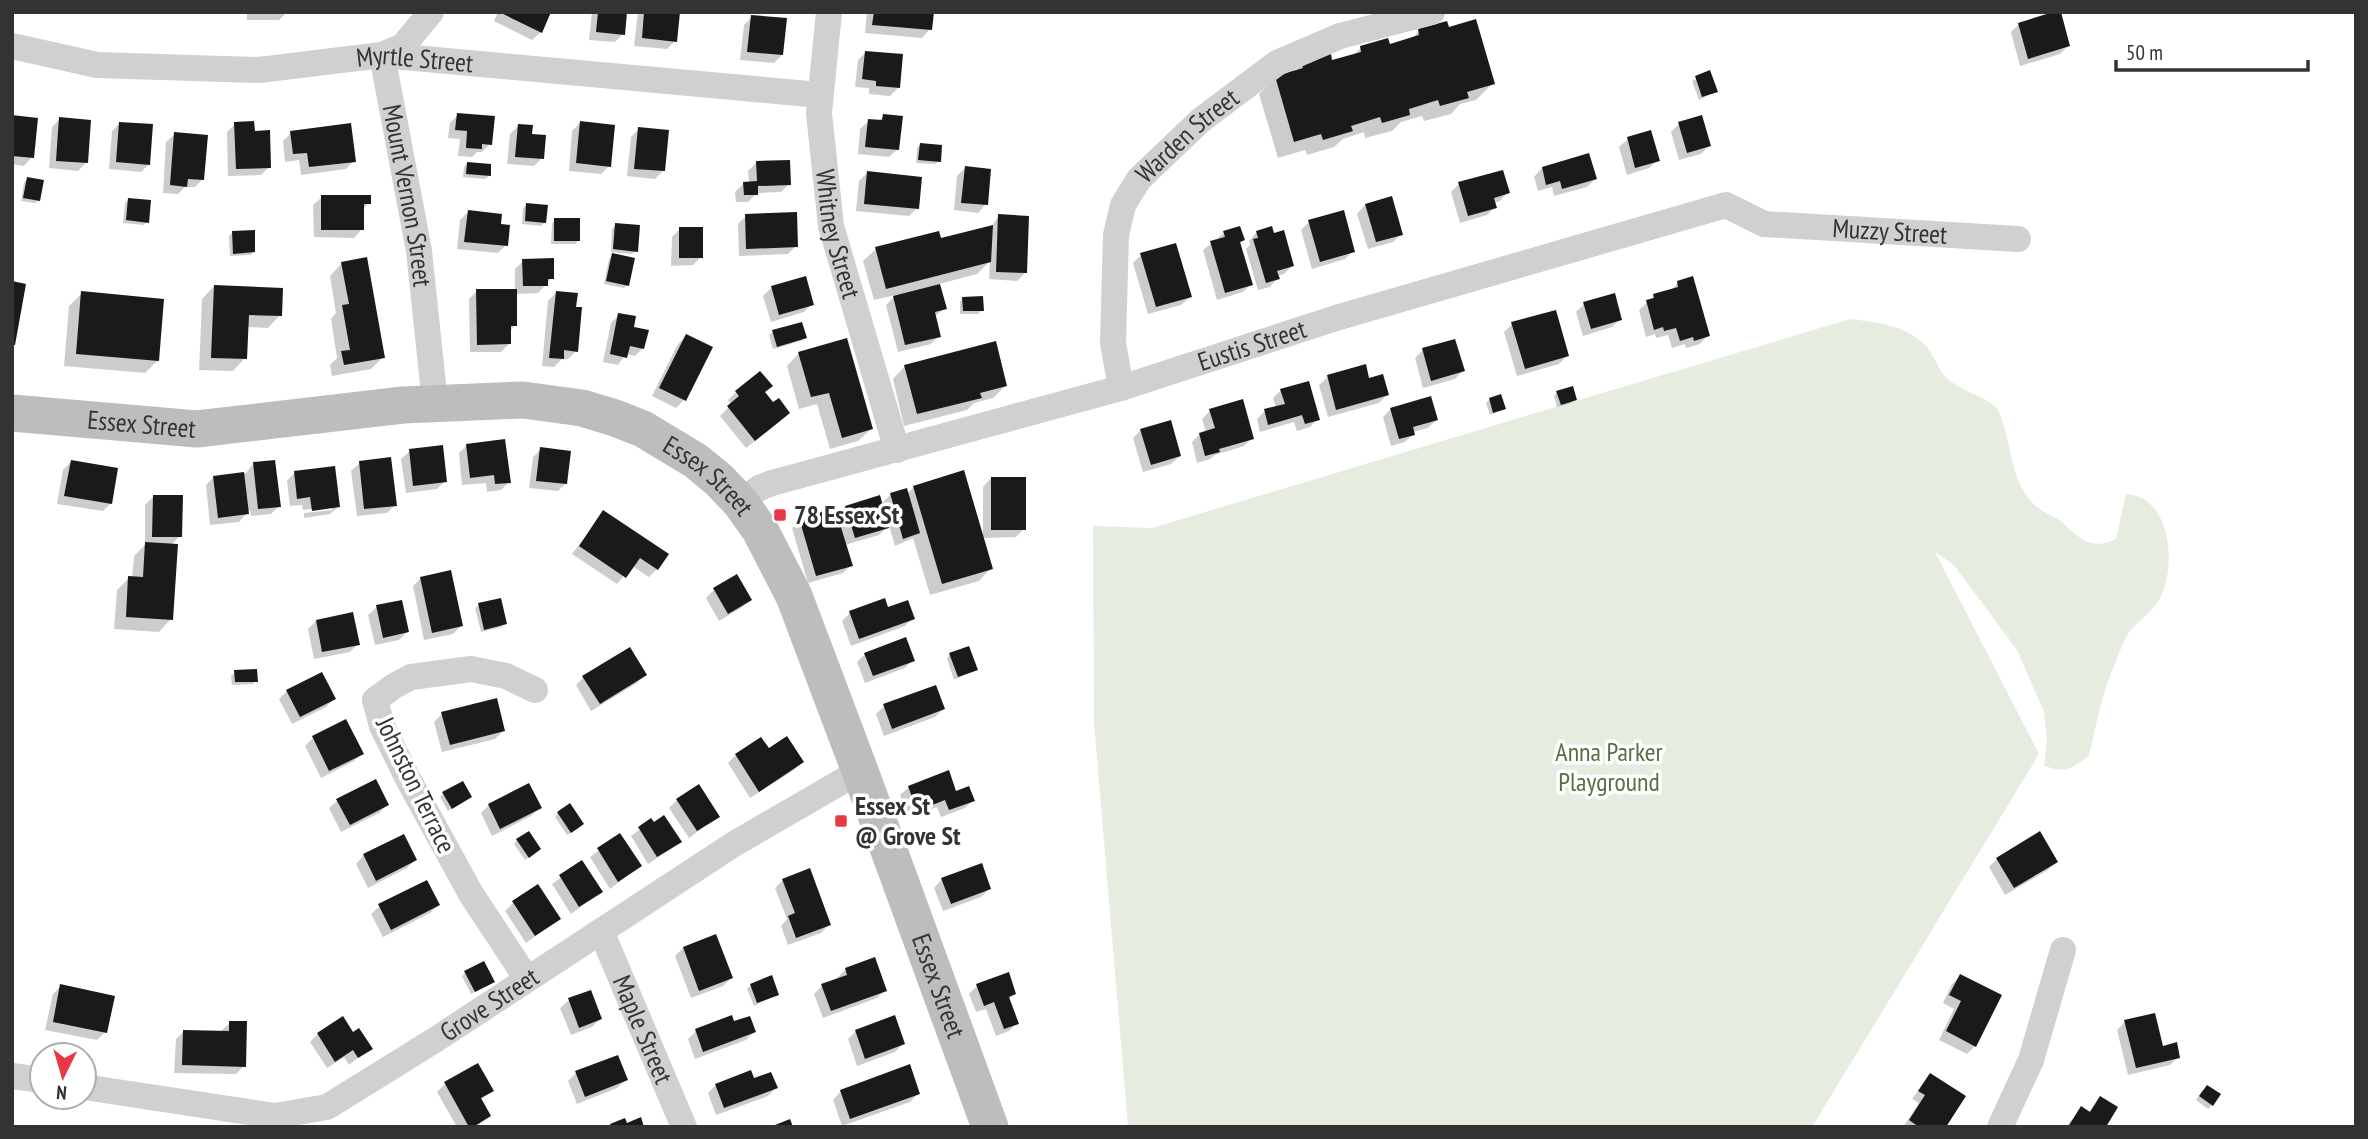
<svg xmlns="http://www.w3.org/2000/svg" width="2368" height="1139" viewBox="0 0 2368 1139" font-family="'PT Sans Narrow',sans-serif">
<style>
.green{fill:#e6ecdf}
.shadow{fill:#0003}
.building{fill:#1a1a1a}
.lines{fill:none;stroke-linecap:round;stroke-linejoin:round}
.minor{stroke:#d0d0d0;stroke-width:26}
.secondary{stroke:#bdbdbd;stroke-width:37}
.poi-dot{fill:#e63946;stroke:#fff;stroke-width:2.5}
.labels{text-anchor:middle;stroke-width:7;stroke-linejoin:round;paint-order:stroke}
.street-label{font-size:26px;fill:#333;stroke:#fff}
.poi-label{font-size:26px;font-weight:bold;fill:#333;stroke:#fff;text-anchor:start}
.park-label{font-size:26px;fill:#56703f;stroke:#fff}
</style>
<rect width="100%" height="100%" fill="#fff"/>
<!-- green -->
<path class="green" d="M1850,319c27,3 62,7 79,31 7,10 11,24 21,31 14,11 34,15 47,27 16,31 11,75 40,99 8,7 19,9 27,17 16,15 29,27 52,15l10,-45c44,2 50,68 36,100 -7,16 -20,23 -31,36 -7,8 -12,24 -16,34 -13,28 -19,62 -26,92 -21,14 -21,17 -45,10l3,-28 -3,-26 -27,-62 -63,-85 -19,-13 104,202 -227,373h-684l-34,-405 -1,-196 59,2z"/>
<!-- shadow -->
<path class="shadow" d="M247,12h40l-8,8h-32z
M498,12h51l-8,20 -9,8 -38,-19z
M592,12h33l-2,22 -8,8 -26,-2z
M638,12h40l-3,29 -8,8 -33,-3z
M867,12h65l-2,17 -8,9 -57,-5z
M752,17l30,38 -8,8 -34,-3 4,-35z
M2019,24l49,22 -8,8 -40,12 -9,-34z
M1419,31l74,52 -17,17 -16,4 -9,10 -27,7 -2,-5 -21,6 -9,9 -27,7 -1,-6 -21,7 -9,8 -27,8 -2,-5 -27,8 -19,-64 17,-16 18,-5 8,-9 29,-2 21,-6 9,-8 28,-2 21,-6z
M866,52l32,36 -8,8 -21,-2v-6l-14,-1 3,-27z
M1709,73l7,18 -17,9 -7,-19z
M458,115l32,29 -8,8h-5l-5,5 -14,-1 2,-17 -12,-1 2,-15z
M884,116l14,33 -9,8 -31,-3 2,-25 9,-8h9z
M12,117l20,40 -8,9 -12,-2z
M60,119l26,44 -8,8 -29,-3 3,-41z
M120,123l29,41 -8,8 -32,-3 3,-38z
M580,123l29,43 -8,8 -32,-3 3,-40z
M235,124l18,9 16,34 -8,8 -33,1 -1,-44z
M1679,124l30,22 -8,8 -22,6 -8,-28z
M518,126l13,9 11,23 -8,8 -27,-2 3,-30z
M639,129l24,42 -8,8 -28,-3 4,-39z
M291,133l63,28 -8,8 -45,6 -2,-15 -14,2 -2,-21z
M1650,133l8,27 -9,8 -22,7 -8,-28 9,-8z
M175,134l28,45 -8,8h-10l-7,7 -15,-1 3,-51z
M920,145l19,16 -4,3 -19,-1 1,-15z
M756,163l33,21 -8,8 -24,1 -9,9h-12l-1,-10 9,-9h5l-1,-12z
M468,164l21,12 -4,3 -22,-2 1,-10z
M965,168l21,36 -8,9 -24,-3 3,-34z
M1542,168l53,11 -8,8 -33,9 -2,-9 -14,4 -4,-14z
M867,173l50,35 -8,8 -53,-5 3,-30z
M27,179l12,21 -4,3 -14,-2 3,-18z
M1459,184l49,8 -8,9 -6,2 1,4 -8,8 -27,8 -9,-31z
M322,197l47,6 -7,7v19l-8,9 -40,-1 -1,-32z
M129,199l18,23 -4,3 -20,-2 2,-20z
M527,205l18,17 -4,4 -19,-2 1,-16z
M1365,205l36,29 -8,8 -25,7 -11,-35z
M468,212l31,14 7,19 -8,8 -41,-4 3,-29z
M746,216l50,30 -8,8 -49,2 -1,-32z
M999,216l27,56 -9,9 -28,-2 1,-18 -13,13 -38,10 6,24 -11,9 5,19 -8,8 -33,8 -12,-47 10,-10 -22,5 -11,-39 13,-12 64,-9 51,-13z
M555,220l23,21 -3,3h-24l1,-21z
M1309,222l44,29 -8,8 -33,10 -11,-39z
M616,225l20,26 -4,3 -21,-2 1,-23z
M680,229l21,28 -8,8 -22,1 1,-29z
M233,232l21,20 -4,3 -20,1 -1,-20z
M1257,232l35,34 -8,8 -7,2 1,2 -8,9 -12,3 -12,-41 4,-4 -1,-4z
M1224,233l19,7 -4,4 12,40 -8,8 -26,8 -14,-50z
M614,254l13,31 -3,3 -20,-4 5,-25z
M1141,255l49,42 -9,8 -33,9 -15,-51z
M523,261l29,17 -14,15 -23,1v31l-6,7v12l-8,8h-31l-1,-53 8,-8 38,-1v-21z
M342,263l41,94 -12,12 -39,7 -2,-11 7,-7 -6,-39 5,-6 -6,-37z
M1678,283l30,52 -8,9 -14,4 -1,-4 -13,4 -4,-13 -12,3 -1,-4 -9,3 -7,-27 15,-14 15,-4z
M214,286l66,29 -12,13 -22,-1 -1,31 -12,13 -34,-1 3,-71z
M771,288l41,16 -8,8 -33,10 -8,-26z
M82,293l76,67 -13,13 -81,-7 5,-60z
M556,293l20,58 -8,8h-6l-8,8 -12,-1 6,-65z
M963,298l19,12 -4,4h-18v-12z
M1584,304l36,15 -8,8 -29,9 -7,-24z
M619,315l24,33 -8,8 -9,-2 -8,11 -15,-3 8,-39z
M1512,324l55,32 -8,8 -42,12 -13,-44z
M773,332l32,6 -4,3 -28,8 -4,-14z
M686,336l-2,64 -8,8 -24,-12 26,-52z
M1423,350l40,21 -8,8 -32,9 -8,-30z
M799,353l72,76 -13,12 -28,8 -13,-45 -18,5 -12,-43z
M905,366l100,20 -12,12 -19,5 -7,7 -63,16 -11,-47z
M1328,377l40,3 19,15 -8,8 -51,14 -9,-32z
M1281,390l37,29 -8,8 -13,4 -3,-9 -34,10 -3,-13 8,-8 11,-3 -3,-10z
M736,392l27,1 10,12 7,16 -34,27 -26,-32 11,-11 -3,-5z
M1557,393l18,6 -4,4 -14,4 -3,-11z
M1490,399l14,9 -14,7 -4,-12z
M1391,409l45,11 -8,8 -15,4v2l-8,8 -14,4 -8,-29z
M1210,411l42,27 -8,8 -29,9 -5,4 -13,4 -5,-21 8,-8 6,-2 -4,-13z
M1141,430l39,26 -9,8 -28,8 -10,-34z
M467,445l42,37 -8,8 -14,2 -1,-9 -24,2 -3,-32z
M541,449l25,34 -8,8 -29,-3 4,-31z
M410,451l35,30 -8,8 -31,4 -5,-34z
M71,462l40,41 -8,8 -46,-7 6,-34z
M360,463l35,42 -8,8 -30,3 -6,-45z
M253,464l26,42 -8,8 -20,2 -1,-6 -11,12 -29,3 -4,-40 8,-8 32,-4z
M295,472l44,34 -9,8 -26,4v-5l28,-3v-4l-29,4 -1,-5 -12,1 -3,-25z
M991,478l33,51 -8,8 -33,1v-51z
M914,487l77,81 -12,13 -49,14 -17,-57 -18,8 -6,-21 -10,10 -34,10 6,20 -8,8 -35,10 -16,-55 8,-8 36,-3 10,-10 35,-3 10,-10h16z
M153,497l27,39 -9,9v74l-12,13 -45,-3 3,-39 12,-12h3l2,-22 11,-11v-40z
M604,513l53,56 -8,8 -17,-11 -15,18 -45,-30z
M736,577l13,23 -8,8 -22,13 -13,-23 8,-8z
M421,578l40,48 -8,8 -29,6 -11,-54z
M479,605l26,18 -3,4 -21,5 -6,-24z
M377,607l30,25 -8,8 -24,5 -7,-30z
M887,610l26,8 -8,8 -54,20 -9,-25 8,-8z
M316,621l42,23 -8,8 -36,7 -6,-30z
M865,654l48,6 -8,8 -40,15 -8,-21z
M950,655l26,15 -22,10 -7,-22z
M235,672l21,9 -3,3 -21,1 -1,-9z
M645,675l-8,8 -46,28 -15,-26 8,-8z
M287,691l47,8 -8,8 -34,17 -13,-25z
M884,706l59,3 -8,8 -51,19 -8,-22z
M442,714l61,17 -8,8 -53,13 -8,-30z
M313,738l49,15 -8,8 -33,17 -16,-32z
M768,751l34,11 -8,8 -44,28 -22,-35 8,-8z
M528,786l11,22 -8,8 -39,20 -11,-23 8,-8z
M909,787l46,6 18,7 -8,8 -24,9 -4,-10 -29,10 -8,-22z
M444,793l26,4 -22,14 -8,-14z
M338,800l49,5 -8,8 -38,19 -12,-24z
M677,800l41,16 -29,22 -20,-30z
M558,813l21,15 -12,7 -12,-18z
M651,821l28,20 -8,8 -23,15 -17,-28z
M620,835l20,31 -30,23 -20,-32z
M517,840l18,13 -10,7 -11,-16z
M364,855l51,5 -8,8 -39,20 -12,-24z
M1997,859l59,3 -8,8 -43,25 -16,-28z
M582,862l19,30 -30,22 -19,-30z
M942,879l47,10 -8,8 -38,14 -9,-23z
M783,880l46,45 -8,8 -33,12 -7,-19 6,-7 -12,-31z
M513,903l46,16 -33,24 -21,-32z
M438,905l-8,8 -47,24 -12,-23 9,-8z
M715,936l16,42 -8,8 -32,12 -16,-42 8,-8z
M874,960l11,30 -8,8 -54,20 -9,-24 8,-8 16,-6 -1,-2 8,-8z
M465,973l27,9 -21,12 -9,-18z
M1960,976l15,70 -8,8 -28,-14 15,-31 -11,-6 9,-19z
M751,985l26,9 -23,12 -7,-17z
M61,986l44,46 -8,8 -52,-10 8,-36z
M977,986l37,7 -6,6 9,24 -8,8 -13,5 -10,-27 -10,3 -7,-18z
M590,992l10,27 -8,8 -21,8 -11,-27 9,-8z
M342,1019l11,16 17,13 -21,17 -5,-8 -17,11 -17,-26 8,-8z
M2125,1022l37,26 16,9 -8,8 -42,10 -11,-45z
M230,1023l14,43 -8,8 -62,-1 2,-34 8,-8h37z
M733,1024l21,8 -8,8 -51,19 -7,-20 8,-8z
M856,1031l47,13 -8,8 -38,14 -9,-27z
M477,1065l15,25 -12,10 9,16 -13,11h-19l-20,-35 8,-8z
M576,1073l50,7 -9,8 -40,16 -9,-23z
M1930,1075l14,52h-41l16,-24 -7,-4z
M753,1080l23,8 -8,8 -52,19 -8,-22 8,-8z
M2203,1090l9,15 -4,4 -12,-9z
M841,1091l77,3 -8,8 -68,24 -9,-26z
M2100,1098l4,29h-38l15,-19 7,5z"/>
<!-- building -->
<path class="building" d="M499,12h52l-9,21z
M598,12h29l-2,23 -29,-3z
M644,12h36l-3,30 -35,-4z
M874,12h60l-2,18 -60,-5z
M2053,12h8l9,34 -42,13 -10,-36z
M751,15l36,3 -4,37 -36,-3z
M1476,19l19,65 -28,8 2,6 -29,8 -2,-6 -29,9 1,6 -28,8 -2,-6 -29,9 2,5 -30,9 -2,-6 -27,8 -19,-66 28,-8 -2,-5 30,-9 1,6 29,-8 -1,-6 28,-8 2,6 29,-9 -1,-6 29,-8 2,6z
M865,51l38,3 -3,34 -24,-2v-5l-14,-2z
M1710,70l8,22 -16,5 -7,-21z
M457,113l38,3 -3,29 -10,-1v5l-16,-1 1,-17 -12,-1z
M883,114l20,2 -4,34 -34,-3 3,-28 14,1z
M12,115l26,3 -4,40 -22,-2z
M1702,115l9,31 -24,7 -9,-31z
M59,117l32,3 -3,43 -32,-2z
M254,121l1,10 15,-1 1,38 -35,1 -2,-47z
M580,121l35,4 -4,42 -35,-4z
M119,122l34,2 -3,41 -34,-3z
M351,123l5,39 -47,5 -2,-14 -14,1 -3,-23z
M518,124l15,1 -1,9 14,1 -2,24 -29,-2z
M638,127l31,3 -4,41 -31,-2z
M1651,130l9,31 -25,7 -8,-31z
M174,132l34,3 -4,45 -16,-1 -1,8 -17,-2z
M920,143l22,2 -1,17 -23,-2z
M1589,153l8,26 -35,10 -2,-8 -14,4 -4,-18z
M790,160l1,25 -33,1v9h-14l-1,-13 14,-1 -1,-20z
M467,162l24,2v12l-25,-2z
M965,166l26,3 -3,36 -27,-2z
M1503,170l7,23 -16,5 3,10 -29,8 -10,-34z
M867,171l55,6 -3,32 -55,-5z
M27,177l17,3 -4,21 -17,-3z
M321,195h50v9h-7v26h-43z
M1392,196l11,39 -27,7 -11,-38z
M128,198l23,2 -2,23 -23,-3z
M526,203l22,2 -2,18 -21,-2z
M468,210l34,4 -1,10 9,1 -2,21 -44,-4z
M1344,210l11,42 -35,10 -12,-42z
M797,212l1,35 -52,2 -1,-35z
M998,214l31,2 -2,57 -31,-1z
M554,218h26v23h-26z
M615,223l25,2 -2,27 -25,-3z
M993,225l-2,37 -105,27 -11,-42 64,-16 2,7z
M1240,226l5,14 -5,2 13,43 -28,8 -15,-52 15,-4 -2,-6z
M1272,226l2,7 10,-3 10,36 -17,5 3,8 -14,4 -13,-44 5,-1 -2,-7z
M679,227h24v31h-24z
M255,230v22l-22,2 -1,-23z
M1176,243l16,54 -36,10 -16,-54z
M612,253l23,5 -6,28 -23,-5z
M367,257l18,101 -41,7 -3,-14 9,-1 -8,-45 7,-1 -8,-42z
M554,258v21h-6v7h-25l-1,-27z
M806,276l8,29 -35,10 -8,-29z
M1693,276l17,60 -16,5 -1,-4 -13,4 -4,-13 -12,3 -1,-4 -9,3 -8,-30 8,-2 -1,-4 25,-7 -1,-6z
M12,281l14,3 -11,61h-3z
M940,284l7,25 -12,3 6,25 -36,8 -12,-49z
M214,285l69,3 -1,28 -33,-1 -2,44 -36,-1z
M476,289h41v37h-6v18l-34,1z
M81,291l83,8 -5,62 -83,-7z
M556,291l22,2 -2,14h6l-4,45 -14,-2v9l-15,-1z
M1615,293l7,27 -31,9 -8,-27z
M983,296l1,15h-21l-1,-14z
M1556,310l13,46 -44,13 -14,-47z
M618,313l18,3 -2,11 15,3 -5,19 -14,-3 -3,12 -17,-4z
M802,322l5,16 -30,9 -5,-17z
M686,334l27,13 -27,54 -27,-13z
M847,338l26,91 -31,9 -13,-45 -18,4 -13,-45z
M1455,339l10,32 -34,10 -9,-33z
M996,341l11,45 -27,7 2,5 -65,16 -13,-49z
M1366,364l3,14 14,-4 6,21 -53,15 -9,-35z
M760,371l13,15 -8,6 8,10 6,-4 11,15 -35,28 -28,-35 12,-10 -4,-5z
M1309,381l11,39 -15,4 -3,-9 -34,10 -4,-16 21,-5 -5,-15z
M1573,386l4,14 -16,5 -5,-14z
M1501,394l5,15 -13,4 -4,-15z
M1431,396l7,24 -25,7 2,8 -16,4 -9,-31z
M1243,399l11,40 -35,10 1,3 -15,4 -6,-23 16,-5 -6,-19z
M1171,420l10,36 -30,9 -11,-36z
M505,439l6,44 -16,1 -1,-9 -24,3 -4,-34z
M443,445l4,37 -34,4 -4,-37z
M540,447l31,4 -4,33 -31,-3z
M391,457l6,49 -33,3 -5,-48z
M71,460l47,8 -6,36 -48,-8z
M275,460l6,47 -23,2 -5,-47z
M335,466l5,41 -28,4 -2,-14 -13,2 -3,-28z
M964,470l29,99 -51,15 -29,-98z
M244,472l5,42 -31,4 -5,-42z
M991,477h35v53h-35z
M907,488l13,45 -17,6 -13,-46z
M153,495h30l-1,42h-30z
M880,495l9,33 -34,10 -10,-32z
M835,508l18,58 -37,10 -17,-58z
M603,510l66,44 -11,16 -18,-12 -14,20 -47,-32z
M145,542l33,2 -5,76 -47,-3 2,-41 15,1z
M451,570l12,56 -31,7 -12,-56z
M737,574l15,26 -24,14 -15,-26z
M501,598l6,26 -23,6 -6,-27z
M885,598l3,9 20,-7 7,19 -56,20 -10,-28z
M402,600l7,32 -26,6 -7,-33z
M353,612l7,33 -38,7 -6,-32z
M906,637l9,24 -42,15 -9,-23z
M969,646l9,24 -20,7 -9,-24z
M630,647l17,28 -47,29 -18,-28z
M257,669l1,13h-23l-1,-12z
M322,672l14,27 -36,18 -14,-27z
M936,685l9,24 -53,20 -9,-25z
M497,698l8,33 -55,14 -9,-33z
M346,719l18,35 -35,17 -17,-35z
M787,736l17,26 -45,30 -24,-38 26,-17 8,11z
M949,770l7,21 13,-5 6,15 -26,9 -4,-10 -28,11 -9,-25z
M376,779l13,26 -39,20 -14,-26z
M463,781l9,16 -20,12 -10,-17z
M529,783l13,25 -42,21 -12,-25z
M699,784l21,33 -23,14 -21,-32z
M570,803l14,21 -13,9 -14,-21z
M664,815l18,27 -25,15 -19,-30 13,-9 3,4z
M529,831l12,18 -12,9 -13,-19z
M2040,831l18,31 -44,26 -18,-30z
M620,833l22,33 -24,16 -21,-34z
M404,834l13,26 -41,21 -13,-27z
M582,860l21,32 -24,15 -20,-32z
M982,863l9,26 -40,15 -10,-26z
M810,868l21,57 -35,13 -8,-22 7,-3 -13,-34z
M427,880l13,25 -49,25 -13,-26z
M538,884l23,35 -26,17 -23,-35z
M716,934l17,44 -34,13 -16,-44z
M875,957l12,34 -56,20 -10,-27 26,-9 -2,-7z
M484,961l11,21 -20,10 -11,-21z
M1009,972l7,22 -7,3 10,27 -15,5 -10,-27 -10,4 -8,-22z
M1960,974l42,21 -26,52 -30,-16 15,-30 -12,-6z
M772,975l7,20 -22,8 -7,-19z
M60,984l55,12 -8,37 -54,-11z
M591,990l11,29 -23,9 -11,-30z
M2155,1013l8,33 14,-4 3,16 -44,10 -12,-48z
M732,1015l2,6 16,-5 6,16 -53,20 -8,-23z
M895,1015l10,29 -40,15 -10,-29z
M343,1016l10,16 6,-4 14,21 -15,9 -5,-8 -18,12 -18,-29z
M229,1021h18l-1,46 -64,-2 1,-35 46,1z
M618,1055l10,25 -43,17 -10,-26z
M478,1063l16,28 -13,7 10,18 -18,11h-4l-25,-45z
M910,1064l10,30 -70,25 -10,-29z
M751,1070l3,8 17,-6 7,16 -54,20 -9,-24z
M1930,1073l36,23 -20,31h-27l-10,-7 16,-25 -7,-4z
M2207,1085l14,9 -8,12 -14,-10z
M2100,1096l18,11 -12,20h-38l13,-21 9,6z
M641,1117l3,10h-33l-1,-3 15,-6 2,5z
M790,1119l3,8h-23z"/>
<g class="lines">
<!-- minor -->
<g class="minor">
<path id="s1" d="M431,12l-28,34 -21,9 37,196 16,152"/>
<path id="s2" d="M829,12l-10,101 12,113 66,224"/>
<path id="s3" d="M12,46l85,19 162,5 123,-15 438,40"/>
<path id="s4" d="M1121,388l-8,-45 3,-108 7,-30 16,-26 62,-59 76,-57 63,-27 92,-24"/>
<path id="s5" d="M740,502l19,-14 13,-5 349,-95 215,-70 390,-113 38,19 254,15"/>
<path id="s6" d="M601,931l83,196"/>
<path d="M527,979l-56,-85 -63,-115 -26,-53 -7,-26 19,-14 17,-9 60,-8 35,7 29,14"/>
<path d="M12,1076l30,4"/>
<path id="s7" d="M84,1087l191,29 52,-9 108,-67 299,-196 126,-73"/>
<path d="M2000,1127l31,-67 32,-110"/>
</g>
<!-- secondary -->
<path class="secondary" id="s8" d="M12,413l185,16 206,-24 120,-5 59,8 33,10 28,11 53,32 23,19 21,22 20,28 34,66 66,175 130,356"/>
</g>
<!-- markers -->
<g class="poi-dot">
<rect x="773" y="508" width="14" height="14" rx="3.5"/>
<rect x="834" y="814" width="14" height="14" rx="3.5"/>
</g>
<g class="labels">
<!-- street labels -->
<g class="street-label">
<text dy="9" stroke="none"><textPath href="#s3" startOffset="406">Myrtle Street</textPath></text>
<text dy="9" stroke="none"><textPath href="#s4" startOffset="280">Warden Street</textPath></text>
<text dy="9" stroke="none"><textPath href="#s1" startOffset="210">Mount Vernon Street</textPath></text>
<text dy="9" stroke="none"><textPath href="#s5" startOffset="1200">Muzzy Street</textPath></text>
<text dy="9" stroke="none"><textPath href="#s2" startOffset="224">Whitney Street</textPath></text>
<text dy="9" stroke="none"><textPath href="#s5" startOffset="537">Eustis Street</textPath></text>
<text dy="9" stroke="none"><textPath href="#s8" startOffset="130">Essex Street</textPath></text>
<text dy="9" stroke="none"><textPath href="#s8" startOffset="718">Essex Street</textPath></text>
<text transform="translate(416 785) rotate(64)" y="9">Johnston Terrace</text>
<text dy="9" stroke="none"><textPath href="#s8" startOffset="1284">Essex Street</textPath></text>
<text dy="9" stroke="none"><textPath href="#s7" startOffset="438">Grove Street</textPath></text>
<text dy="9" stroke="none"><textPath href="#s6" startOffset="107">Maple Street</textPath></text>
</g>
<!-- poi labels -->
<g class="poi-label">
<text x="794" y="524">78 Essex St</text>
<text x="855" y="815">Essex St<tspan x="855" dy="30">@ Grove St</tspan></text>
</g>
<!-- park labels -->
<g class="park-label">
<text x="1609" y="761">Anna Parker<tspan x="1609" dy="30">Playground</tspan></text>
</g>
</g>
<!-- border -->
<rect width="2368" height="1139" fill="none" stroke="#333333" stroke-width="28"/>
<!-- north arrow -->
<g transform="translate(63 1076) rotate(185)"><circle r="33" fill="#ffffff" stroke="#adadad" stroke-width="2"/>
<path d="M0-5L12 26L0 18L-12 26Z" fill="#e63946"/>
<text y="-10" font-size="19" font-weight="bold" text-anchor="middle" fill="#333333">N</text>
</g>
<!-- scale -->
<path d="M2116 60v10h192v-10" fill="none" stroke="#333333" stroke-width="3.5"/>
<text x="2126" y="60" font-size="21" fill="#333333" stroke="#ffffff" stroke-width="5" paint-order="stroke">50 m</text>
</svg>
